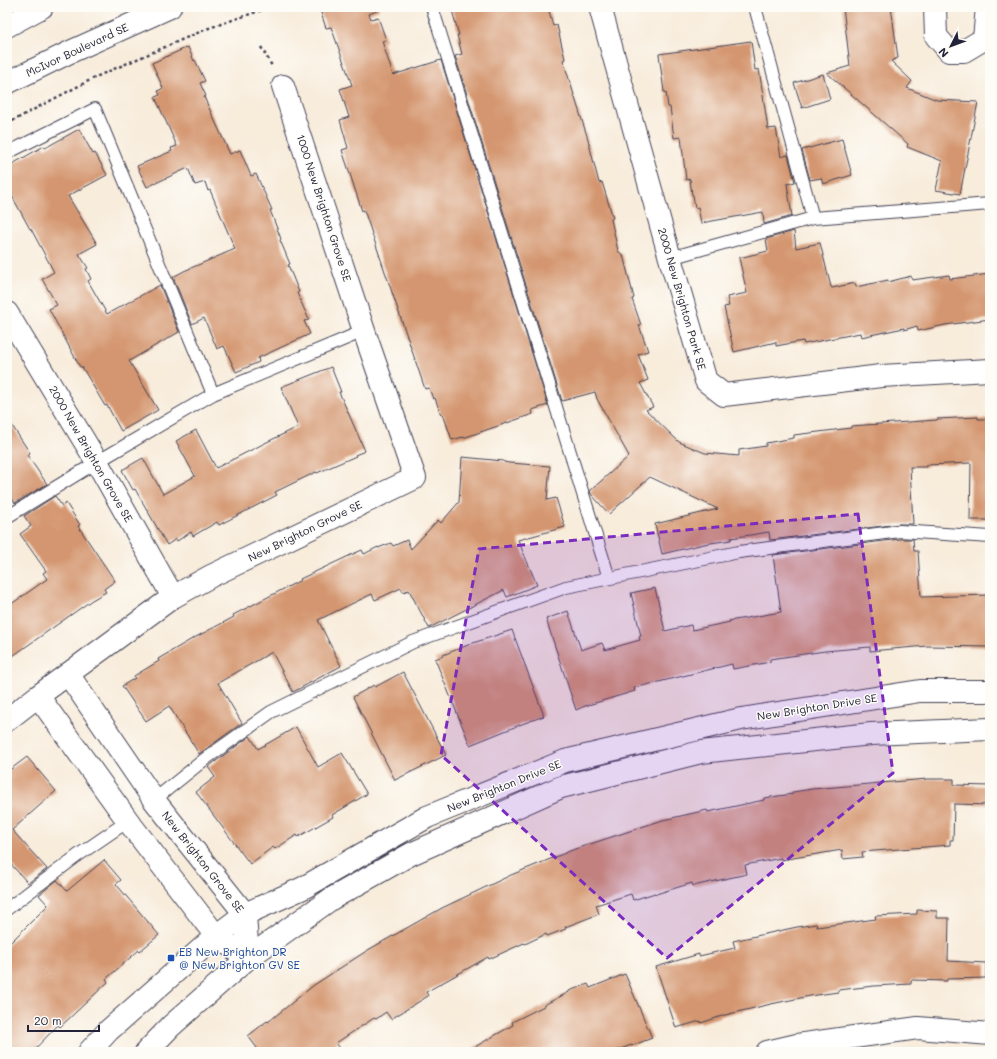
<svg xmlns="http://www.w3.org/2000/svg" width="997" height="1059" viewBox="0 0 997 1059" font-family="Mali,sans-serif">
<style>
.building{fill:#d49670}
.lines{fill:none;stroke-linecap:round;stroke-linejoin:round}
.lane-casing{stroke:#424053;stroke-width:14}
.street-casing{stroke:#424053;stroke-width:24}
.secondary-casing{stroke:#424053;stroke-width:24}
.path{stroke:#424053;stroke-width:2.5;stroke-dasharray:3 3;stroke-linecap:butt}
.lane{stroke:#fff;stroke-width:12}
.street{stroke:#fff;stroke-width:22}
.secondary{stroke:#fff;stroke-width:22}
.marked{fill:#7b2cbf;fill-opacity:0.2;stroke:#7b2cbf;stroke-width:3;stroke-dasharray:8 5;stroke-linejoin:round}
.transit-dot{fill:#1a4fb4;stroke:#fdfcf7;stroke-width:1.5}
.labels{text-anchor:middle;stroke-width:3;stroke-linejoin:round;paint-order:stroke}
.street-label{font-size:11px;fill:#22223b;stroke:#fdfcf7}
.transit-label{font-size:11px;fill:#164399;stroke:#fdfcf7;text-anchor:start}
</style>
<rect width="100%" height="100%" fill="#fdfcf7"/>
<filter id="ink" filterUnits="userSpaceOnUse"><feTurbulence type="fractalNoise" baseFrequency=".025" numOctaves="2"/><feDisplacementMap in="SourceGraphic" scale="8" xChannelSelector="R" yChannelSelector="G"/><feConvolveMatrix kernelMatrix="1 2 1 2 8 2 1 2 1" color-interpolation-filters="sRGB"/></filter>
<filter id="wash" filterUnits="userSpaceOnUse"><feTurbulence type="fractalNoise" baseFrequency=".012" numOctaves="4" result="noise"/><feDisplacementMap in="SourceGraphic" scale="16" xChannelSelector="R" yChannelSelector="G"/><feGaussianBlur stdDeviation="0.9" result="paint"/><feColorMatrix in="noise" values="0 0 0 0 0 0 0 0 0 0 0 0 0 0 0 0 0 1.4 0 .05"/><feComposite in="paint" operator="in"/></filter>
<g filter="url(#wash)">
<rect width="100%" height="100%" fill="#f8ecdb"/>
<g id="blocks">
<!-- building -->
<path class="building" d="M319,7h60v3l-10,4 2,5 7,-2 8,23 -4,1 11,34 48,-15 107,345 -16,5 1,4 -70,24v-1l-11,3 -9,-26 -2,1 -6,-17 -2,1 -4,-11 -4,1 -61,-179 -2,1 -12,-37 -8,-24 6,-2 -8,-28 9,-3 -9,-28 12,-4 -21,-58 -5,1z
M451,7h97l5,19 4,-1 8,34 -2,1 24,76 12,47 3,-1 11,36 -2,1 7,32 5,4 11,43 -2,1 9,26h-2l9,26 -10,3 10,26 -8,3 13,24 -7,3 33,32 26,11 34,3v-6l27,-4v-3l28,-5v-3l57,-7v-2l86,-6v-1l41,-2v2h12v101h-20l1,-57 -44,2v2h-17l3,57h-14l-129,16 -1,-8 -38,6v2l-27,4 -42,10 -7,-30 63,-15 -68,-32 -41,37 -18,-20 -1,-3 39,-35 -32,-57 -2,-7 -33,9 -107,-345 7,-2 -5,-19h2z
M843,7h48l7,51 -7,3 21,20 -5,7 30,12 41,2 -18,92 -24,-4 6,-29 -35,-14 1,-3 -81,-71 23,-7z
M751,41l4,29 4,-1 9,60 8,-1 5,29 7,-2 7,27 -8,2 5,32 -28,8 -1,-12 -62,11 -3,-16 -3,1 -2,-13h-1l-2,-16 -4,1 -5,-43 -7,1 -4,-31h-2l-2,-15h-2l-5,-38z
M188,47l6,14 1,-1 10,21 -5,2 6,13 -2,1 26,57 10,-4 11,26 5,-2 16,36h-2l11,29 -1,1 10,24 -2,1 11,27 -2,1 12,27 -5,1 6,13 -52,24 1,4 -23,10 -12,-26 -7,3 -13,-31 -12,6 -19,-47 11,-6 51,-22 -25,-59 -2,1 -3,-9 -10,3 -7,-17 -41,19 -10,-21 35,-15 -1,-3 6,-2 -22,-49 5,-2 -2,-4 5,-3 -11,-25z
M823,74l7,25 -28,9 -8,-25z
M79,129l14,25 2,-1 12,22 -39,21 29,48 -18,10 9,14 -2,1 5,10 -3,2 19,33 53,-29 19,47 -50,29 29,49 -37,21 -14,-26 -2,1 -23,-39h-2l-31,-58 8,-4 -15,-26 12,-7 -23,-43h-1l-23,-42v-20l37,-21 1,2z
M842,139l10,36 -29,9 -2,-6 -11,2 -8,-30z
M794,231l2,17 24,-5 11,44 1,1 23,-5 1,4 32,-7v2l23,-6 1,4 37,-5 1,4 40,-5v45l-45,6 -27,6 -1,-5 -13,4v-2l-43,9 -1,-4 -56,11 -1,-3 -27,5v-4l-42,10 -10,-45 5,-1 -2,-9 20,-4 -8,-35 29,-7 -2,-12z
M331,367l10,25h-2l26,59 -10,4 1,1 -39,17 -1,-1 -41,20 2,3 -58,30 -2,-3 -24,14 -2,-4 -14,9 -1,-2 -9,6 -32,-56 -2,1 -11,-20 21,-12 20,36 32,-18 -19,-35 20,-11 20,38 49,-25 33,-16 -17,-40z
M7,418l23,35 -3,2 20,29 -32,19 -8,-13z
M462,457l42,4v1l5,1 41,3 -3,34 9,-2 9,29 -47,13 19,45 -30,12 -3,-7 -75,38 -20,-38 -6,2 -2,-4 -26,12 -3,-6 -54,26 23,46 -48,26 -21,-40 -54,31 24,40 -43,31 -30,-48 -23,15 -24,-35 13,-8 -1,-2 25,-15 -1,-2 34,-20 42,-22 -1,-2 68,-35 -1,-1 53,-25 9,-4 2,4 14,-7v1l13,-5 2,3 14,-6 4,9 27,-29 3,3 18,-21z
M55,496l7,10 4,-3 14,22 -2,1 37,55 -11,8 2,3 -14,8 -85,60v-53l40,-28 -4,-6 3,-2 -26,-37 11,-8 -7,-10z
M900,539h13l1,12h4l3,46 69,-2v52l-63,-1 -57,5v-4l-45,4 -55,8v3l-37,7 -1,-5 -98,24 1,3 -50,15 -9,4 -30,-91 22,-8 13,39 21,-7 3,7 35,-10 -1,-3 2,-1 -10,-43 24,-5 10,43 26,-6 1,5 38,-8 -1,-1 52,-9 -8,-57z
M512,630l32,86 -22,8 -52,21 -35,-86 8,-3v-1l30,-12z
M403,672l43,83 -51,25 -42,-83 21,-12 1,2z
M296,727l22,40 24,-14 25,41 -35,21 1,2 -35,20 -1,-2 -22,14 -2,-2 -23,17 -54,-72 19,-15 -7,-10 42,-31 8,13z
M27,757l29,34 -44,39 35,39 -19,14 -21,-23v-88z
M927,779h27v6l36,1v19l-36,-1 -1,36h-3v5l-88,7 1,5 -20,2 -1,-9 -61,10v-2l-36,7 2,9 -54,12 -1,-3 -36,11 -1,-1 -22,7 -2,-6 -35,11 3,9 -34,13 1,2 -19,7 -1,-2 -21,10 -1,-1 -35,16 -1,-2 -62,35 2,4 -37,23 -5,-7 -10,7 -2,-1 -38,25 7,9h-83l-12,-16 19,-15 1,1 46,-37 54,-35 74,-42 69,-33 64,-26 61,-20h-1l28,-9 44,-10 1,2 56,-12v-2l29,-4v-2l19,-3z
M104,860l17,20 -5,4 43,51 -19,16 -1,-1 -33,29 2,3 -48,45 -2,-2 -26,27h-25v-106l41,-41 -9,-10 18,-15 10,11z
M917,910l20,1v7h12l-1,43 38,2v15l-39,1v2l-36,-1v4l-37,2 -36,4v2l-28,4 -39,8 -46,11 -24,8 -1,-2 -24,7 -20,-61 43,-13v2l36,-8 -2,-7 64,-14 19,-3 1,3 59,-8 -1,-3 42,-2z
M625,974l27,64 -21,8v-1l-18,7h-147l47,-27 -1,-3 32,-16v-1l25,-13v-1l19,-7 2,4z"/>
</g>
</g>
<g filter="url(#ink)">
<use href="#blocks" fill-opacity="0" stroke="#424053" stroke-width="1"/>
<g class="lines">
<!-- lane casing -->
<g class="lane-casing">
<path id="lane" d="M432,7l177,571
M755,7l58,211
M7,153l88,-44 118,285
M670,258l143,-40 177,-14
M7,517l90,-55 116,-68 151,-63
M154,800l51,-41 66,-47 142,-70 153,-55 173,-35 161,-21 90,6
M7,909l70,-53 51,-35"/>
</g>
<!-- street casing -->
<g class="street-casing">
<path id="street" d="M600,7l70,251 36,123 18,14 157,-19 109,-6
M935,7l1,29 13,15h15l20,-12 3,-32
M7,313l90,149 76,135
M68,674l86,126 91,114 3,44
M38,696l90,125 88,115 32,22
M7,720l31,-24 135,-99 38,-21 204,-98 -51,-147 -81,-245
M767,1052l30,-7 121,-17 72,6"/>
</g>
<!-- secondary casing -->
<g class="secondary-casing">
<path id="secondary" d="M7,26l35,-19
M7,83l63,-31 100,-45
M89,1052l19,-21 108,-95 29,-22 58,-26 124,-71 138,-56 176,-42 179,-28h70
M146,1052l25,-26 77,-68 83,-59 80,-45 150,-67 140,-35 170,-18 119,-5"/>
</g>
<!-- path -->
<path class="path" d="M261,47l11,19
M7,124l37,-20 56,-29 109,-47 62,-21"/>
<!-- lane -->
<use href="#lane" class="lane"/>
<!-- street -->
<use href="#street" class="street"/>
<!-- secondary -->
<use href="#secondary" class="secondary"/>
</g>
</g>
<!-- marked area -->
<path class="marked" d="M858,514l35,259 -226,185 -226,-203 38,-206z"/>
<!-- markers -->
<rect class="transit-dot" x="167" y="954" width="8" height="8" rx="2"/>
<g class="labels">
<!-- street labels -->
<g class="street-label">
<text transform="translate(77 50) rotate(-25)" y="4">McIvor Boulevard SE</text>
<text transform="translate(324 208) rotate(72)" y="4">1000 New Brighton Grove SE</text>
<text transform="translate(682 299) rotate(74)" y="4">2000 New Brighton Park SE</text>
<text transform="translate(91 454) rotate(60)" y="4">2000 New Brighton Grove SE</text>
<text transform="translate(305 531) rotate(-26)" y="4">New Brighton Grove SE</text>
<text transform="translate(817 707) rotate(-9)" y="4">New Brighton Drive SE</text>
<text transform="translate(504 786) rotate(-22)" y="4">New Brighton Drive SE</text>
<text transform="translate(203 862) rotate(52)" y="4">New Brighton Grove SE</text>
</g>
<!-- transit labels -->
<g class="transit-label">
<text x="179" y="956">EB New Brighton DR<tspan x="179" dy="13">@ New Brighton GV SE</tspan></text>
</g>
</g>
<!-- margin -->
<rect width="997" height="1059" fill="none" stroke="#fdfcf7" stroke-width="24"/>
<!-- north arrow -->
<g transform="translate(951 46) rotate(228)" stroke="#fdfcf7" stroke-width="3" paint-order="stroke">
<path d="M0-3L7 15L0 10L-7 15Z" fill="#22223b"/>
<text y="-6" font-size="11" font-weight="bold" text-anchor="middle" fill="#22223b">N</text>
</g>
<!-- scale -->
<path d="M28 1025v6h71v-6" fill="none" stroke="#22223b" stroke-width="2"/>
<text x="34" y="1025" font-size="12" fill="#22223b" stroke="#fdfcf7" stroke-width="3" paint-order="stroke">20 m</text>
</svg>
